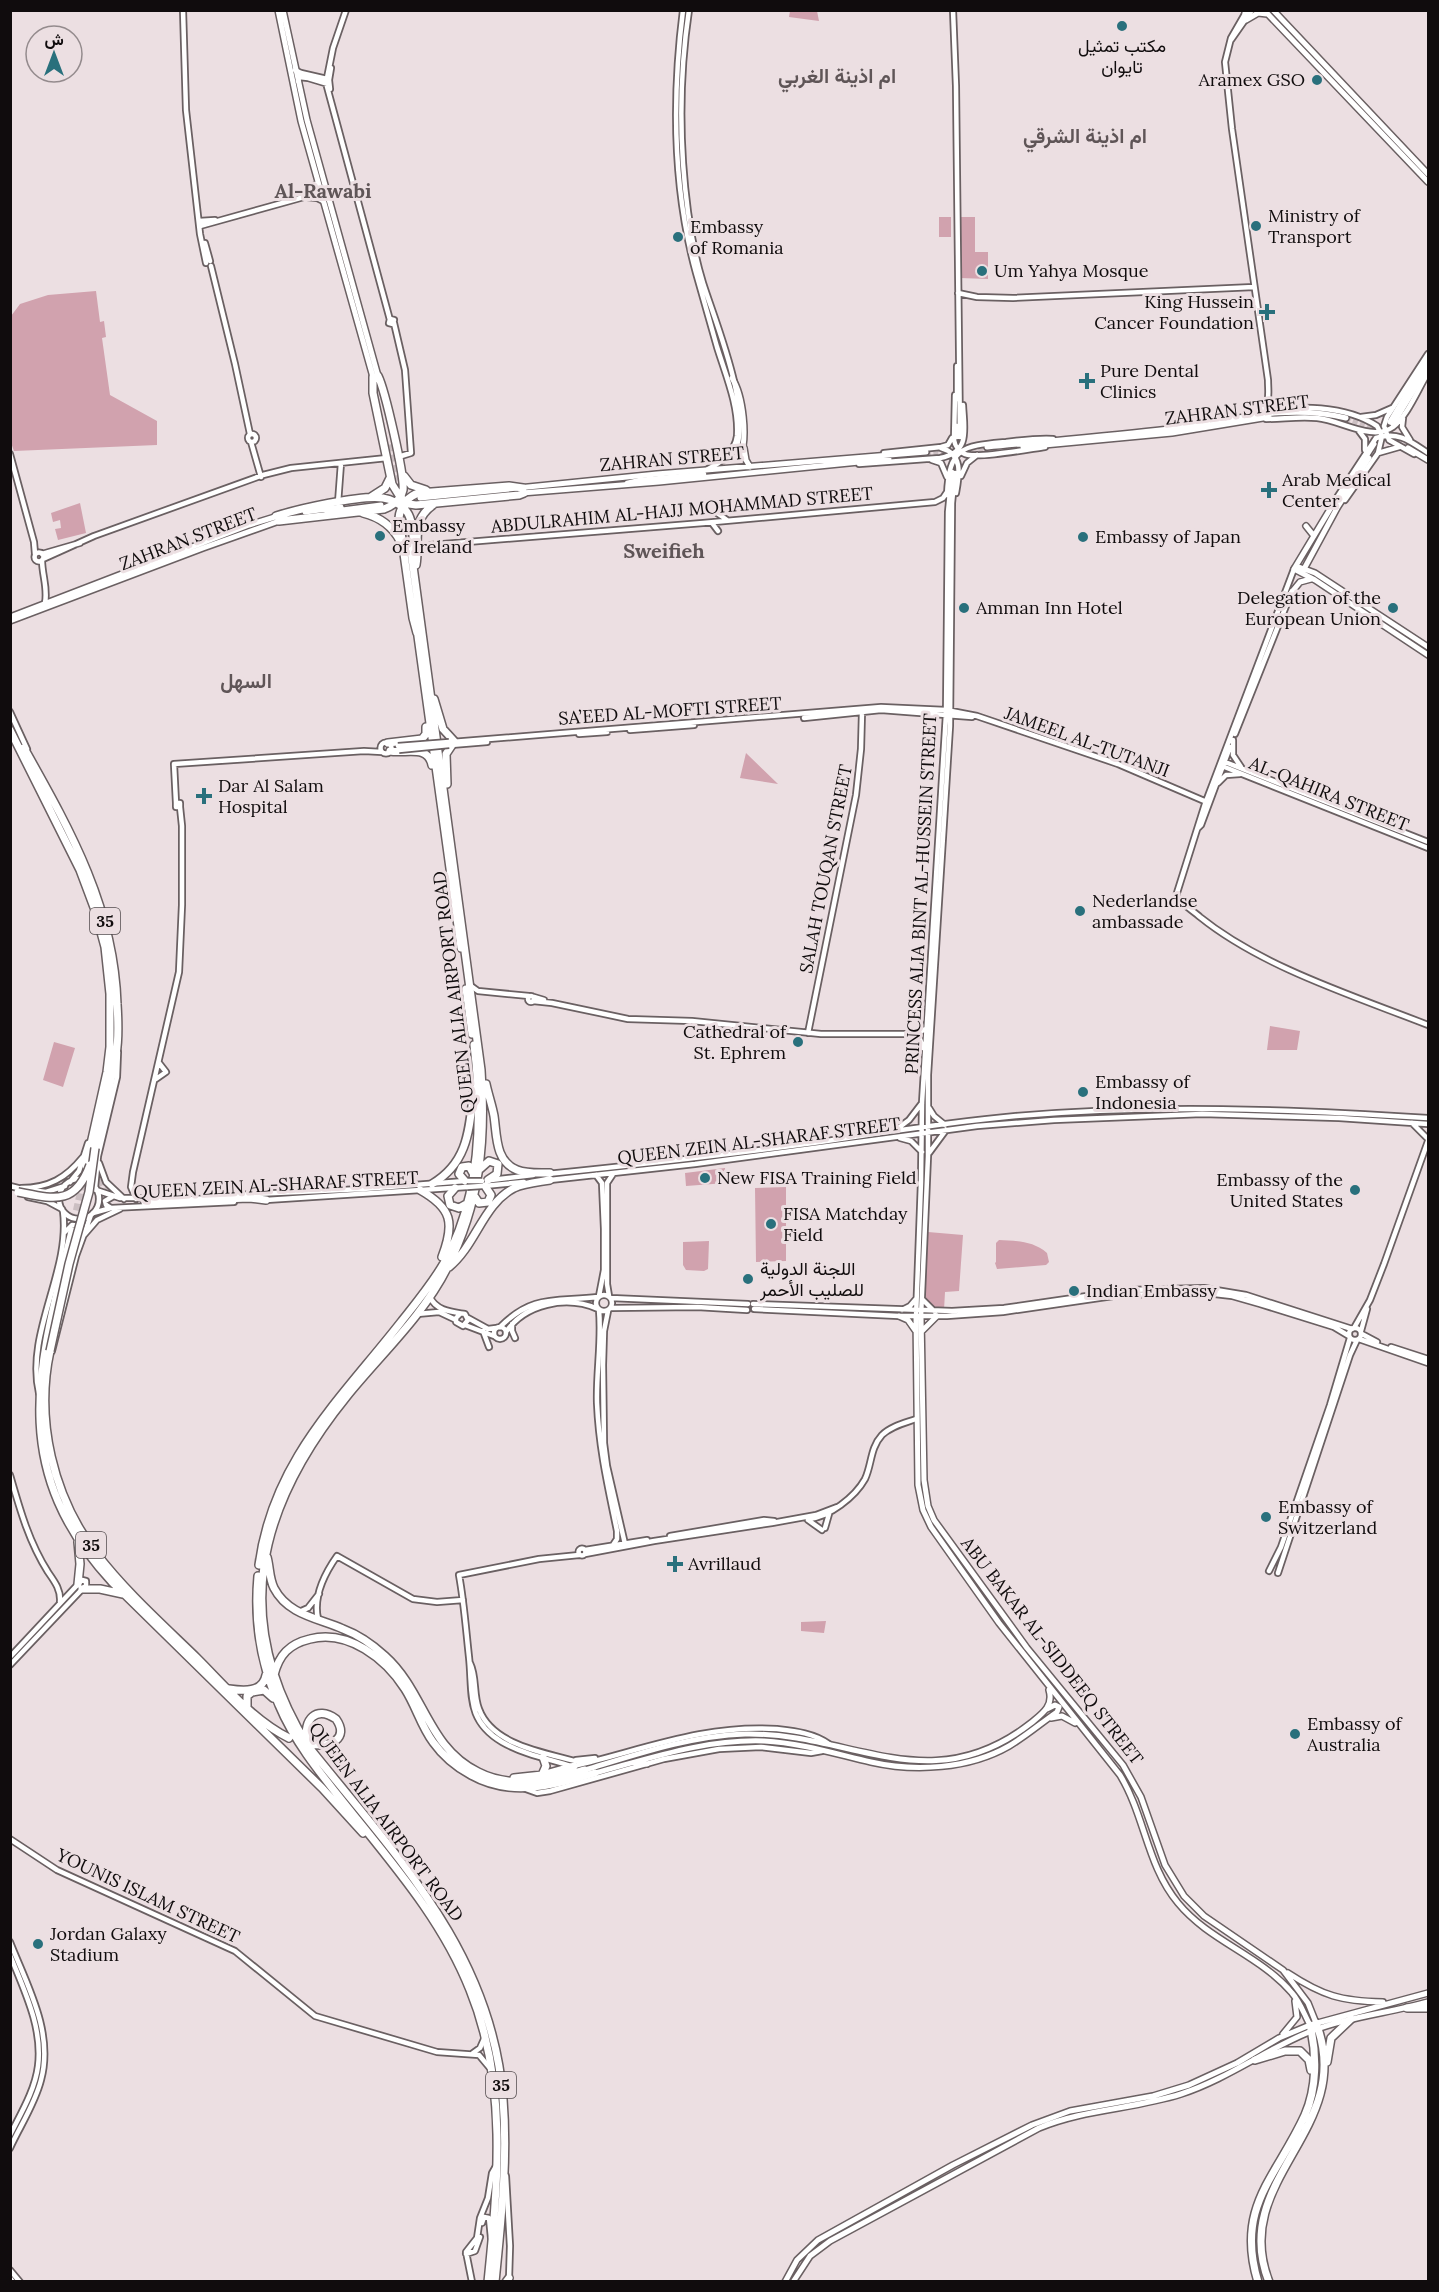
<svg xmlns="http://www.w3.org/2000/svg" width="1439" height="2292" viewBox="0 0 1439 2292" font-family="Lora,Vazirmatn,serif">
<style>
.green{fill:#d1a2ae}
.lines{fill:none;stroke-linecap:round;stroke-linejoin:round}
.secondary-tunnel{stroke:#cbbfc2;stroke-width:4.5;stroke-dasharray:4.5 2;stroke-linecap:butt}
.primary-tunnel{stroke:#cbbfc2;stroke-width:5;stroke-dasharray:5 2.5;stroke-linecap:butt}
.highway-tunnel{stroke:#cbbfc2;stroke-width:7;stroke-dasharray:7 3.5;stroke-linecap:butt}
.secondary-casing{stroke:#6a6062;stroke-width:8}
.primary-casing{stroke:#6a6062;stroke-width:8}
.highway-casing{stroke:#6a6062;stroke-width:10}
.secondary{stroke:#fff;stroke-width:4.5}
.primary{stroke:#fff;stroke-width:5}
.highway{stroke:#fff;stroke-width:7}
.secondary-bridge-casing{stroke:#6a6062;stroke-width:8;stroke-linecap:butt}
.highway-bridge-casing{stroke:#6a6062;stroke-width:10;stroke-linecap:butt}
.secondary-bridge{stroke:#fff;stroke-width:4.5}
.highway-bridge{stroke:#fff;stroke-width:7}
.poi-dot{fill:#29707c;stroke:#ecdfe2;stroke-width:2}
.labels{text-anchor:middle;stroke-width:6;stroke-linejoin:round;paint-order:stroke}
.shield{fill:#ecdfe2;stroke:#524b4d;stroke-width:1.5}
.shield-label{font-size:16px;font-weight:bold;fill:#100c0d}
.poi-label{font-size:18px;fill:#100c0d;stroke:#ecdfe2;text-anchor:start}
.street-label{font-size:18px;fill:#100c0d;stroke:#ecdfe2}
.neighbourhood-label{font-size:20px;font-weight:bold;fill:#5f5557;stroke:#ecdfe2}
</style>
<rect width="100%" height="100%" fill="#ecdfe2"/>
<!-- green -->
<path class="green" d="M790,11h27l2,10 -30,-4z
M939,217h12v20h-12z
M961,217h14v35h13v27l-28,-1z
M96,291l4,31 4,-1 2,16 -4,1 8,57 47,26v24l-143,6 -4,-11 1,-124 9,-12 28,-9z
M80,503l6,30 -28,7 -3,-11 6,-1 -1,-8 -7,2 -2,-9z
M746,753l32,31 -38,-6z
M1270,1026l30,5 -3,19h-30z
M54,1042l21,6 -12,39 -20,-7z
M725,1168l1,15 -40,3 -1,-13z
M786,1187v74l-30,1 -1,-74z
M928,1232l35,3 -4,56 -14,1 -1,18h-8l-9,-7 -2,-7z
M999,1240c18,1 34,1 48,13l2,9 -3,3 -49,4 -2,-6 1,-1v-19z
M709,1241l-1,28 -4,2 -18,-1 -3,-5v-23z
M826,1621l-2,12 -23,-2v-9z"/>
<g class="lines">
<!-- secondary-tunnel -->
<path class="secondary-tunnel" d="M704,474l15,-7 14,-13"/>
<!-- primary-tunnel -->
<path class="primary-tunnel" d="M1346,418l34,13
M1391,436l18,9
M926,455l62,-6
M410,502l11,-1"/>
<!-- highway-tunnel -->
<path class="highway-tunnel" d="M392,444l8,36
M405,511l5,33
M94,1170l10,18 11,8
M72,1231l11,-51"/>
<!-- secondary casing -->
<g class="secondary-casing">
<path id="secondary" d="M183,10l3,100 14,124 6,29
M346,10l-13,38 -7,35 64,237
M683,10c-11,87 -10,179 13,263 7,25 14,50 21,74 9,29 22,59 20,89 -2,15 -16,27 -29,33
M689,10c-10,67 -10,135 -1,202 3,23 8,48 15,71 13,41 50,129 32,168
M953,10l3,76 4,351
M1246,12l-15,26 -6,24 7,67 36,251c0,13 3,23 -8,32
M1231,40l21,-30
M295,70l6,3 26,6
M298,81l1,-4 9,1 20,6
M330,89l-1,-9 2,-12
M307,197l10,1 6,3
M199,221l16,-1
M200,226l104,-29 20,-8
M205,243l5,18
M211,266l24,98 15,70
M958,293l19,4 36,1 241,-11
M390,319l4,1 -1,4 -4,-1z
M394,323l11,47 6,83 -13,4
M957,366v33
M955,395l-1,45c1,6 5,12 11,14 11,5 65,-5 80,-7
M1262,412c36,-7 83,-7 115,14l5,10 -4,17 -33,47
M1361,417l15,-2 16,-7
M1403,418l-1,9 8,13
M1266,419c17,0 34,-3 51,-1 24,2 55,24 76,9 15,-12 25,-38 35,-54
M1359,431l6,8v11
M248 438a4 4 0 1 1 8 0a4 4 0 1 1-8 0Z
M957,437v-11
M251,442l10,35
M941,448c23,6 18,28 15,45
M884,453l57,-6 7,-2 4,-7
M1378,453l21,-6
M10,454l24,88 1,12
M1414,454l-25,-14 -5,-14 3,-9 41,-63
M932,460l9,3 6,14
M859,464l81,-6c31,-6 24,-29 23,-53
M961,476l6,-13 10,-8
M627,483l13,-3 64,-6
M947,495c2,-49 16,-49 59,-53 16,-2 32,-4 47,-3
M1334,502l42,-64c23,-7 34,3 52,15
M338,503l3,-40
M717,513l10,7
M712,523l6,8
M418,552l13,-7 272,-22 232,-21 8,-4 4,-6
M34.5 557a4.5 4.5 0 1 1 9 0a4.5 4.5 0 1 1-9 0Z
M42,554l38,-11
M43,559l51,-23 169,-61 28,-7 96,-10
M42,560c0,15 6,28 3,43
M1294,569l-89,235 -29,92c6,8 16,14 24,21 62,50 154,79 228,108
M10,712l17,37
M804,718l77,-8 91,7
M630,730l64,-5
M579,734l28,-2
M1235,734l57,-143
M1233,740v15l8,12
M452,742l429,-35 65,3 31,6 141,48 91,39
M380.5 748a5.5 5.5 0 1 1 11 0a5.5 5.5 0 1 1-11 0Z
M451,745l36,-3
M1225,762l203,80
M1222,766l206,82
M1218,783l8,-8 14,-1
M176,803l-2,-39 190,-13 18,1
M1198,828l3,-3 29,-78
M471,986l7,5 51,5
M528 999a3 3 0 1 1 6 0a3 3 0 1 1-6 0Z
M534,997l10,3
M533,1001l19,2 76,16 64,2 129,13h85l13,-1 6,-4
M808,1033l48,-238 5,-46 1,-37
M912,1035l8,4 3,9
M156,1079l10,-7 -7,-9
M929,1108l5,8 11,9
M1412,1123l15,15
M897,1129l12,-9 13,-17
M900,1138l11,3 11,11
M929,1153l17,-23
M99,1163l7,19 18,17
M547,1174c89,-9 178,-19 266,-31 68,-10 135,-21 203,-27 137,-12 275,-7 412,2
M596,1175l6,8 2,46v41l-5,26
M59 1199a20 20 0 1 1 40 0a20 20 0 1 1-40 0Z
M491,1180l42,-5
M550,1180l145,-16 282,-38 77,-6 148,-6 137,4 89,6
M70,1182l9,-11 9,-28
M10,1186l12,3
M484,1186l40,-4
M21,1188c28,0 45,-10 62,-31
M95,1188l3,-32 19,-79 1,-25
M30,1190l16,2 19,-6
M96,1190l24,8h31
M234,1195l129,-6 102,-8
M28,1197l19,4 15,8
M136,1199l-5,-12 2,-15 46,-200 3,-67v-79l-2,-19h-4v-4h4v4
M266,1200l201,-13
M111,1208l-5,-3 -1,-4 7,-4
M93,1213l18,-5 123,-6
M65,1232l7,-7 9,1
M84,1235l13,-15 23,-11
M596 1303a8 8 0 1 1 16 0a8 8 0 1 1-16 0Z
M609,1296l-2,-12v-101l6,-9
M430,1297c6,14 23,15 35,17l3,6 -5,6 -7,-4v-4l4,-4
M611,1298l137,6
M922,1299l13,13
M753,1304l199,7 52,-3 124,-18 76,-2 42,7 106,34
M611,1308l86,-1 50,3
M754,1309l145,7h48l56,-4 117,-17 86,-2 26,3 28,8 74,23 15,9
M599,1310c3,31 -3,62 -2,93 2,46 11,84 20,128v8l-4,6
M902,1310l8,-4 6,-7
M608,1311l-4,20 -1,34 1,78 3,23 18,78
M417,1314l22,-2 17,8
M916,1317l5,-135 1,-79 24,-389 2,-202 4,-40
M921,1317l7,-161v-81l22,-349 2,-223 3,-30
M468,1318l20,11 8,-1
M512,1324v7l3,7
M465,1325l29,11
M494 1333a6 6 0 1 1 12 0a6 6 0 1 1-12 0Z
M500,1327c33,-33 55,-25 98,-30
M1349 1334a6 6 0 1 1 12 0a6 6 0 1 1-12 0Z
M1354,1328l16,-28 14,-36 44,-123
M483,1331l6,16
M1361,1331l6,-22
M506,1332c19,-28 60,-37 92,-23
M1362,1334l15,8
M1359,1339l69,24
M1391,1347l37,12
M52,1351l24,-95 15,-41
M39,1393c-14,-60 32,-122 24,-182
M10,1475c10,35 19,67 38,97 7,10 13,18 12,30
M809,1519c20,-2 46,-22 56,-40 7,-15 5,-31 17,-44 9,-9 23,-12 34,-16
M808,1520l14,10
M825,1528l4,-14
M670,1536l94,-16 10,1
M578.5 1552a3.5 3.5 0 1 1 7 0a3.5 3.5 0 1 1-7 0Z
M585,1550l62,-10
M585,1554l69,-13 118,-18 44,-8 21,-8
M1269,1571l12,-24 49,-142 20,-67
M1278,1573l72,-218 7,-15
M299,1612l9,-4 11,-14
M318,1619c-5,-22 7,-46 19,-63l76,43 24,3 26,-2
M10,1657l72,-77 4,1v4l-76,80
M470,1663c7,14 3,31 9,46 14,38 70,44 103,54
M576,1760l19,-2
M571,1766c-23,-7 -48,-12 -69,-24 -37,-22 -29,-49 -33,-85 -3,-27 -5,-55 -10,-82l80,-16 40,-4
M574,1766c68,-16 131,-42 203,-37 17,2 37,4 52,15
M523,1788l14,5 13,-2 114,-32 55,-10 42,-2 50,6 11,-2
M10,1839l47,31 178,81 80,65 122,36 42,3 10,12
M10,1942c17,43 44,90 31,138 -6,24 -21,46 -31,68
M10,1955c14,35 33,73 28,111 -3,24 -17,47 -28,69
M473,2053l7,-5 4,-9
M506,2176l4,70 -1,33
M482,2223l2,-6 5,1 2,20
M466,2254l9,-3 5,-14
M10,2270l10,12
M10,2278l3,4
M472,2282l-6,-30 11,-14 3,-20 8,-20 4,-25 4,-7"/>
</g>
<!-- primary casing -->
<g class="primary-casing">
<path id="primary" d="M278,10l23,111 72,256
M283,10l24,110 71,256
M1264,10l164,172
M1273,10l155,164
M1245,13l1,-3
M1246,20l12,-7 9,1
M311,193l5,-9
M1390,422l38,-64
M1393,424l35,-57
M1374,444l-36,56 -6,6 -38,63 21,11 113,75
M987,447c61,-6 122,-11 182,-18 60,-8 118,-26 177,-11
M1023,447l149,-14 97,-16
M744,448l2,12 4,7
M1408,448l20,12
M730,452l2,6 8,-1c8,-19 3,-62 -8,-79
M522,493l137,-11 230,-23
M420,498l237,-24 269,-22
M305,512l36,-5
M327,512l54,-7
M1306,526l8,10
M1296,566l19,7 113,74
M1304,569l33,-61 32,-50
M1291,593l9,-11 11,-3
M10,617l239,-92 29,-9
M10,621l193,-73 79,-28
M899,1316l9,4 7,10
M916,1317l2,168 5,25 8,17 68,96 121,152c25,41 27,91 58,128 31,38 82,52 114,90 8,9 12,21 18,32
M921,1317l3,163 4,26 6,14 93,128 96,117 18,32 24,68 19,31 20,20 79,54 25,33 8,20
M922,1331l15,-15
M1051,1718l11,-2 13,7
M636,1763l11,1
M585,1770c53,-16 105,-34 160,-36 106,-2 185,68 286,-11 11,-9 23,-17 18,-33
M595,1773c56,-15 110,-34 169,-32 37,2 72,13 107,21 44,10 98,7 138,-16 17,-10 32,-23 48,-34l2,-5 -4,-2 -8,4
M1288,1973c35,23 53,28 95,29
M1283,2034l14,-17 -2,-16
M785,2282l12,-22 21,-20 135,-75 79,-40 38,-14 83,-15 36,-11 48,-22 42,-25 31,-13 118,-32
M793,2282l17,-26 20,-15 209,-113c45,-19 95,-19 142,-34 46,-15 84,-44 128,-62 38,-15 80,-19 119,-30"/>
</g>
<!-- highway casing -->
<g class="highway-casing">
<path id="highway" d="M373,377v16l19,91 8,13 9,7 7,1 103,-10 5,-2
M404,476l7,9 15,5
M371,497l14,-9 5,-10
M363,513c16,4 29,12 37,28
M276,516c23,-7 83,-21 107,-18 8,1 18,6 24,14 6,8 6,26 7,36
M279,521l105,-12c8,-3 17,-9 19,-19 2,-13 -18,-100 -25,-114
M410,544l71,526c5,72 -1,133 -34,198 -24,48 -67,87 -100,128 -90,111 -118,223 -39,350 87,109 184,206 195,353 5,61 -2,122 -8,183
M416,565c4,-23 -6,-44 17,-60
M417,629l44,319
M417,633l-4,-15 -14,-100c1,-12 9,-22 20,-25l90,-7 14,2
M434,699l9,30 11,12
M10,730l70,140 15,40 10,37 5,47v53l-3,25 -21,94
M388,743l34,-4 4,-5v-7
M24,748c46,82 90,159 93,256 1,16 2,34 -1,50 -5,31 -14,63 -21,94
M390,751c15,3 38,-7 42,14
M447,784l-1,-30 6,-9
M466,989l6,45
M486,1084c2,10 6,21 8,32 3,20 1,45 23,54 10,4 22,3 33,3
M480,1169l9,-8 9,3 -1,10 -9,6
M465,1181l-6,-7 3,-7 7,-1 4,7
M432,1184c37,-22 37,-55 42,-95
M455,1188l-7,8 2,9 9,3 9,-5
M420,1190c32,18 35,33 22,67
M475,1197l4,6 9,-1 3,-7 -6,-9
M145,1202l104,-4 17,2
M72,1231c-33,134 -66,236 40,351l210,206 41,45
M449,1267c27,-22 34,-63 65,-79 11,-5 25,-6 36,-8
M50,1351c-15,69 3,146 46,202 29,38 66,71 101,105 28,28 56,62 92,80
M267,1557c3,11 2,21 7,31 14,27 44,30 69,41 16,6 30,16 42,27 40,36 42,91 93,116 35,18 72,7 107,-2
M259,1565c14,-104 80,-164 142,-243 15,-19 31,-38 43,-59 37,-66 39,-145 30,-218
M258,1576c-4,44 3,89 21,129 15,36 41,68 65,98 47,59 98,116 126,187 38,93 28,194 18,292
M78,1584l2,-20 -2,-22
M82,1589h18l23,5
M274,1675c5,-20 15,-31 36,-36 38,-10 76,20 95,50 11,17 16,37 28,53 10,14 23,25 38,33 41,23 82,10 124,-2
M229,1689c14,2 34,4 37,-14
M247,1707v-11l5,-4 12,-2 9,8
M307,1740c-4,-20 9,-35 29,-21 14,20 -7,29 -24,25
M542,1775l4,-9 -3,-9
M514,1778l28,-3 32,-9
M1407,2008h21
M1255,2060l30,-9h15l9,9 2,10
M1327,2062l4,-24 20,-19
M506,2282l3,-4
M1258,2282c-23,-76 19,-105 47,-167 12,-27 12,-61 5,-90
M1269,2282c-41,-103 88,-153 47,-259"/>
</g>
<!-- secondary -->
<use href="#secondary" class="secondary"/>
<!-- primary -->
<use href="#primary" class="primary"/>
<!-- highway -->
<use href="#highway" class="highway"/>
<!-- secondary-bridge casing -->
<g class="secondary-bridge-casing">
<path id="secondary-bridge" d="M398,746l51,-4
M399,750l50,-5
M468,1181h14
M467,1187l15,-1"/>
</g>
<!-- highway-bridge casing -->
<g class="highway-bridge-casing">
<path id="highway-bridge" d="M18,1192c36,7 57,14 72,-27
M50,1351l19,-87 20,-72 6,-44"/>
</g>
<!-- secondary-bridge -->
<use href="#secondary-bridge" class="secondary-bridge"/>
<!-- highway-bridge -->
<use href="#highway-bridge" class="highway-bridge"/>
</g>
<!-- markers -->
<g class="poi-dot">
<circle cx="1122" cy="26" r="6"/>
<circle cx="1317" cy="80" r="6"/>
<circle cx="1256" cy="226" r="6"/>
<circle cx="678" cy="237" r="6"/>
<circle cx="982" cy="271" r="6"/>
<path d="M1264 303h6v6h6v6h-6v6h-6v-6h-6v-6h6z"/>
<path d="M1084 372h6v6h6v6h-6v6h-6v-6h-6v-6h6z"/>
<path d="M1266 481h6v6h6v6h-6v6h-6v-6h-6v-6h6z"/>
<circle cx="380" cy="536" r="6"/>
<circle cx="1083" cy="537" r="6"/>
<circle cx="964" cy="608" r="6"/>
<circle cx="1393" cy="608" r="6"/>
<path d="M201 787h6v6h6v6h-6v6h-6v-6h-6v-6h6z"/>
<circle cx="1080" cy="911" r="6"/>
<circle cx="798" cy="1042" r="6"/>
<circle cx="1083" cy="1092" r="6"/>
<circle cx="705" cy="1178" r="6"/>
<circle cx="1355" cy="1190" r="6"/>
<circle cx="771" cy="1224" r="6"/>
<circle cx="748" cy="1279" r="6"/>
<circle cx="1074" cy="1291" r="6"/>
<circle cx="1266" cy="1517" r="6"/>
<path d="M672 1555h6v6h6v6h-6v6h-6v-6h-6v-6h6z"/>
<circle cx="1295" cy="1734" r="6"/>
<circle cx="38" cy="1944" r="6"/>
</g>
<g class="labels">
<!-- shield labels -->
<g class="shield">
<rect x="90" y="908" width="30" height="26" rx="4.5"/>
<rect x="76" y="1532" width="30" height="26" rx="4.5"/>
<rect x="486" y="2072" width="30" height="26" rx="4.5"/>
</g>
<g class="shield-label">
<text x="105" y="927">35</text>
<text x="91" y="1551">35</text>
<text x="501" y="2091">35</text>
</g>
<!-- poi labels -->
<g class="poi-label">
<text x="1122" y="52" text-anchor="middle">مكتب تمثيل<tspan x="1122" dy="21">تايوان</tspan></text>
<text x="1305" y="86" text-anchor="end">Aramex GSO</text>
<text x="1268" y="222">Ministry of<tspan x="1268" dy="21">Transport</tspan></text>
<text x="690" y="233">Embassy<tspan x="690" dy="21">of Romania</tspan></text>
<text x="994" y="277">Um Yahya Mosque</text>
<text x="1254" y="308" text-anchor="end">King Hussein<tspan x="1254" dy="21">Cancer Foundation</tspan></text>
<text x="1100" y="377">Pure Dental<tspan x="1100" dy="21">Clinics</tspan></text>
<text x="1282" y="486">Arab Medical<tspan x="1282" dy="21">Center</tspan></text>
<text x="392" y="532">Embassy<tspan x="392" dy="21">of Ireland</tspan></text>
<text x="1095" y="543">Embassy of Japan</text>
<text x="1381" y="604" text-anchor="end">Delegation of the<tspan x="1381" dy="21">European Union</tspan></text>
<text x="976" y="614">Amman Inn Hotel</text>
<text x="218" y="792">Dar Al Salam<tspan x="218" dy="21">Hospital</tspan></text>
<text x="1092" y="907">Nederlandse<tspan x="1092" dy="21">ambassade</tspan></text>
<text x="786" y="1038" text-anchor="end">Cathedral of<tspan x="786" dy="21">St. Ephrem</tspan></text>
<text x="1095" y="1088">Embassy of<tspan x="1095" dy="21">Indonesia</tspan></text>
<text x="717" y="1184">New FISA Training Field</text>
<text x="1343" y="1186" text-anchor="end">Embassy of the<tspan x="1343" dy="21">United States</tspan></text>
<text x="783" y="1220">FISA Matchday<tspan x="783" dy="21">Field</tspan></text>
<text x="760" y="1275">اللجنة الدولية<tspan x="760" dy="21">للصليب الأحمر</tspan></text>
<text x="1086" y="1297">Indian Embassy</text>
<text x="1278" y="1513">Embassy of<tspan x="1278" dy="21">Switzerland</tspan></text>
<text x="688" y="1570">Avrillaud</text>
<text x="1307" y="1730">Embassy of<tspan x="1307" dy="21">Australia</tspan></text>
<text x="50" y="1940">Jordan Galaxy<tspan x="50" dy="21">Stadium</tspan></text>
</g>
<!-- street labels -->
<g class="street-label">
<text transform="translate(1237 410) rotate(-7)" y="6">ZAHRAN STREET</text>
<text transform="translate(672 459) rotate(-5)" y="6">ZAHRAN STREET</text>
<text transform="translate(682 510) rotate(-5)" y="6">ABDULRAHIM AL-HAJJ MOHAMMAD STREET</text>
<text transform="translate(188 539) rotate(-21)" y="6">ZAHRAN STREET</text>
<text transform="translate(670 711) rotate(-4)" y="6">SA’EED AL-MOFTI STREET</text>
<text transform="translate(1087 742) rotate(20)" y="6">JAMEEL AL-TUTANJI</text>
<text transform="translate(1329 794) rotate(22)" y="6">AL-QAHIRA STREET</text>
<text transform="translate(826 869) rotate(-79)" y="6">SALAH TOUQAN STREET</text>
<text transform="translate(921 894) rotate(-87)" y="6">PRINCESS ALIA BINT AL-HUSSEIN STREET</text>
<text transform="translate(454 992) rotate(-97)" y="6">QUEEN ALIA AIRPORT ROAD</text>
<text transform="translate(759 1141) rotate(-7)" y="6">QUEEN ZEIN AL-SHARAF STREET</text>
<text transform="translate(276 1185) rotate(-3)" y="6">QUEEN ZEIN AL-SHARAF STREET</text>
<text transform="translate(1052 1651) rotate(52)" y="6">ABU BAKAR AL-SIDDEEQ STREET</text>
<text transform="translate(386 1822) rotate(53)" y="6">QUEEN ALIA AIRPORT ROAD</text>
<text transform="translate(148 1896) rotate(25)" y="6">YOUNIS ISLAM STREET</text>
</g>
<!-- neighbourhood labels -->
<g class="neighbourhood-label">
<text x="837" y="83">ام اذينة الغربي</text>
<text x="1085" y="143">ام اذينة الشرقي</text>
<text x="323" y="198">Al-Rawabi</text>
<text x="664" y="558">Sweifieh</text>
<text x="246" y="688">السهل</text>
</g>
</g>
<!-- border -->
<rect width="1439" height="2292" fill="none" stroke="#100c0d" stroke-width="24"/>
<!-- north arrow -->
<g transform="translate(54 54)"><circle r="28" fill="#ecdfe2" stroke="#948b8d" stroke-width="1.5"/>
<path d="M0-4.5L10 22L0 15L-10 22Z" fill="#29707c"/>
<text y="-9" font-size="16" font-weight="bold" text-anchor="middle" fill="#100c0d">ش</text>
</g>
</svg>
